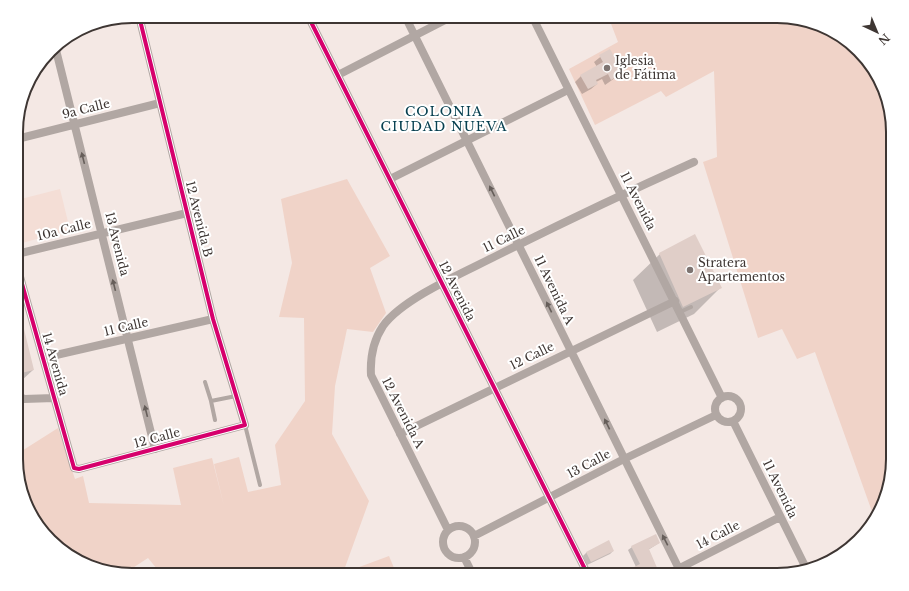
<svg xmlns="http://www.w3.org/2000/svg" width="909" height="591" viewBox="0 0 909 591" font-family="'Libre Baskerville',serif">
<style>
.built{fill:#f4ded6}
.green{fill:#f0d3c8}
.shadow{fill:#0003}
.building{fill:#e0cec8}
.lines{fill:none;stroke-linecap:round;stroke-linejoin:round}
.lane{stroke:#b1a7a3;stroke-width:4}
.street{stroke:#b1a7a3;stroke-width:8}
.cycleway-casing{stroke:#fff;stroke-width:6}
.cycleway{stroke:#d6006c;stroke-width:4}
.oneway{fill:#665e5a}
.poi-dot{fill:#7e7471;stroke:#fff;stroke-width:1.5}
.labels{text-anchor:middle;stroke-width:4;stroke-linejoin:round;paint-order:stroke}
.poi-label{font-size:12px;fill:#3e3633;stroke:#fff;text-anchor:start}
.street-label{font-size:12px;fill:#3e3633;stroke:#fff}
.neighbourhood-label{font-size:13px;letter-spacing:1px;fill:#084050;stroke:#fff}
.rim{fill:none;stroke:#3e3633;stroke-width:2}
</style>
<rect width="100%" height="100%" fill="#f4e8e4"/>
<!-- built -->
<path class="built" d="M60,189l10,41 -48,13 -5,-19v-24z"/>
<!-- green -->
<path class="green" d="M608,16h169l65,20 36,38 15,51v341l-18,54 -60,-168 -18,7 -15,-30 -24,9 -55,-176 14,-5 -3,-86 -48,26 -5,-6 -66,34 -26,-56 49,-27z
M347,179l43,77 -20,12 16,45 -13,19 -26,-3 -12,57 -3,48 37,67 -26,72 46,-17 8,19h-235l-14,-17 -23,15 -42,-13 -16,-14 -7,2 -28,-31 -15,-43v-20l41,-26 17,51 8,-3 6,27 92,2 -8,-37 39,-10 12,48 -10,-42 25,-7 9,35 33,-7 -6,-40 30,-44 -1,-83 -25,-1 13,-54 -11,-64z"/>
<!-- shadow -->
<path class="shadow" d="M609,50l13,23 -17,12 -3,-6 -6,3 1,2 -6,5 -9,5 -7,-12 6,-6 16,-9 -3,-5z
M660,254l60,34 -26,26 -37,18 -24,-52z
M17,301l4,13 -4,4z
M23,330l10,40 -12,11 -4,2v-51z
M659,543l-11,7 9,19 -4,4 -4,2h-22l3,-5 6,-3 -8,-17 4,-3z
M613,551l-3,3 -23,11 -4,-9 4,-4z"/>
<!-- building -->
<path class="building" d="M610,49l13,24 -12,7 -3,-6 -12,6 2,4 -10,5 -8,-14 23,-13 -4,-7z
M695,234l27,54 -39,19 -24,-54z
M24,329l10,41 -17,4v-43z
M656,534l4,9 -11,6 9,21 -11,5h-15l-2,-6 10,-5 -9,-18z
M609,540l5,11 -23,11 -5,-10z"/>
<g class="lines">
<!-- lane -->
<path class="lane" d="M680,312l11,-5
M205,382l6,19
M215,420l-4,-19 25,-5
M245,425l15,60"/>
<!-- street -->
<path class="street" d="M308,16l280,559
M405,16l277,559
M532,16l190,382
M55,46l100,403
M338,75l115,-59
M17,139l143,-36
M390,179l178,-89
M17,254l170,-41
M17,266l57,202 5,1 166,-44 -32,-106 -74,-303
M43,358l170,-39
M17,395l7,4 30,-1
M715 409a13 13 0 1 1 26 0a13 13 0 1 1-26 0Z
M733,421l73,147
M400,434l275,-133
M443 542a16 16 0 1 1 32 0a16 16 0 1 1-32 0Z
M448,530l-77,-155c-1,-18 2,-34 12,-49 20,-28 82,-54 113,-70 66,-33 131,-64 198,-94
M474,536l150,-77 92,-44
M464,557l9,18
M666,575l114,-58"/>
<!-- cycleway casing -->
<g class="cycleway-casing">
<path id="cycleway" d="M308,16l280,559
M17,266l57,202 5,1 166,-44 -32,-106 -74,-303"/>
</g>
<!-- cycleway -->
<use href="#cycleway" class="cycleway"/>
</g>
<!-- one-way arrows -->
<defs><path id="oneway-solid" d="M-6-.8H1V-3.2L6.5 0L1 3.2V.8H-6Z"/></defs>
<g class="oneway">
<use href="#oneway-solid" transform="translate(83 158) rotate(-104)"/>
<use href="#oneway-solid" transform="translate(492 191) rotate(-116)"/>
<use href="#oneway-solid" transform="translate(114 285) rotate(-104)"/>
<use href="#oneway-solid" transform="translate(549 307) rotate(-116)"/>
<use href="#oneway-solid" transform="translate(146 411) rotate(-104)"/>
<use href="#oneway-solid" transform="translate(607 424) rotate(-116)"/>
<use href="#oneway-solid" transform="translate(665 540) rotate(-117)"/>
</g>
<!-- markers -->
<g class="poi-dot">
<circle cx="607" cy="68" r="4"/>
<circle cx="690" cy="270" r="4"/>
</g>
<g class="labels">
<!-- poi labels -->
<g class="poi-label">
<text x="615" y="65">Iglesia<tspan x="615" dy="14">de Fátima</tspan></text>
<text x="698" y="267">Stratera<tspan x="698" dy="14">Apartementos</tspan></text>
</g>
<!-- street labels -->
<g class="street-label">
<text transform="translate(86 109) rotate(-14)" y="4">9a Calle</text>
<text transform="translate(638 201) rotate(63)" y="4">11 Avenida</text>
<text transform="translate(199 219) rotate(76)" y="4">12 Avenida B</text>
<text transform="translate(64 230) rotate(-14)" y="4">10a Calle</text>
<text transform="translate(504 239) rotate(-26)" y="4">11 Calle</text>
<text transform="translate(117 244) rotate(76)" y="4">13 Avenida</text>
<text transform="translate(554 290) rotate(64)" y="4">11 Avenida A</text>
<text transform="translate(457 291) rotate(63)" y="4">12 Avenida</text>
<text transform="translate(126 327) rotate(-13)" y="4">11 Calle</text>
<text transform="translate(532 356) rotate(-26)" y="4">12 Calle</text>
<text transform="translate(55 364) rotate(74)" y="4">14 Avenida</text>
<text transform="translate(403 413) rotate(63)" y="4">12 Avenida A</text>
<text transform="translate(157 438) rotate(-15)" y="4">12 Calle</text>
<text transform="translate(589 464) rotate(-28)" y="4">13 Calle</text>
<text transform="translate(780 489) rotate(64)" y="4">11 Avenida</text>
<text transform="translate(718 535) rotate(-27)" y="4">14 Calle</text>
</g>
<!-- neighbourhood labels -->
<g class="neighbourhood-label">
<text x="444" y="116">COLONIA<tspan x="444" dy="15">CIUDAD NUEVA</tspan></text>
</g>
</g>
<!-- crop -->
<path d="M0 0H909V591H0ZM132 23H777A109 109 0 0 1 886 132V459A109 109 0 0 1 777 568H132A109 109 0 0 1 23 459V132A109 109 0 0 1 132 23Z" fill="#fff" fill-rule="evenodd"/>
<path class="rim" d="M132 23H777A109 109 0 0 1 886 132V459A109 109 0 0 1 777 568H132A109 109 0 0 1 23 459V132A109 109 0 0 1 132 23Z"/>
<!-- north arrow -->
<g transform="translate(877 32) rotate(136)" stroke="#ffffff" stroke-width="3" paint-order="stroke">
<path d="M0-3L7 15L0 10L-7 15Z" fill="#3e3633"/>
<text y="-6" font-size="11" font-weight="bold" text-anchor="middle" fill="#3e3633">N</text>
</g>
</svg>
